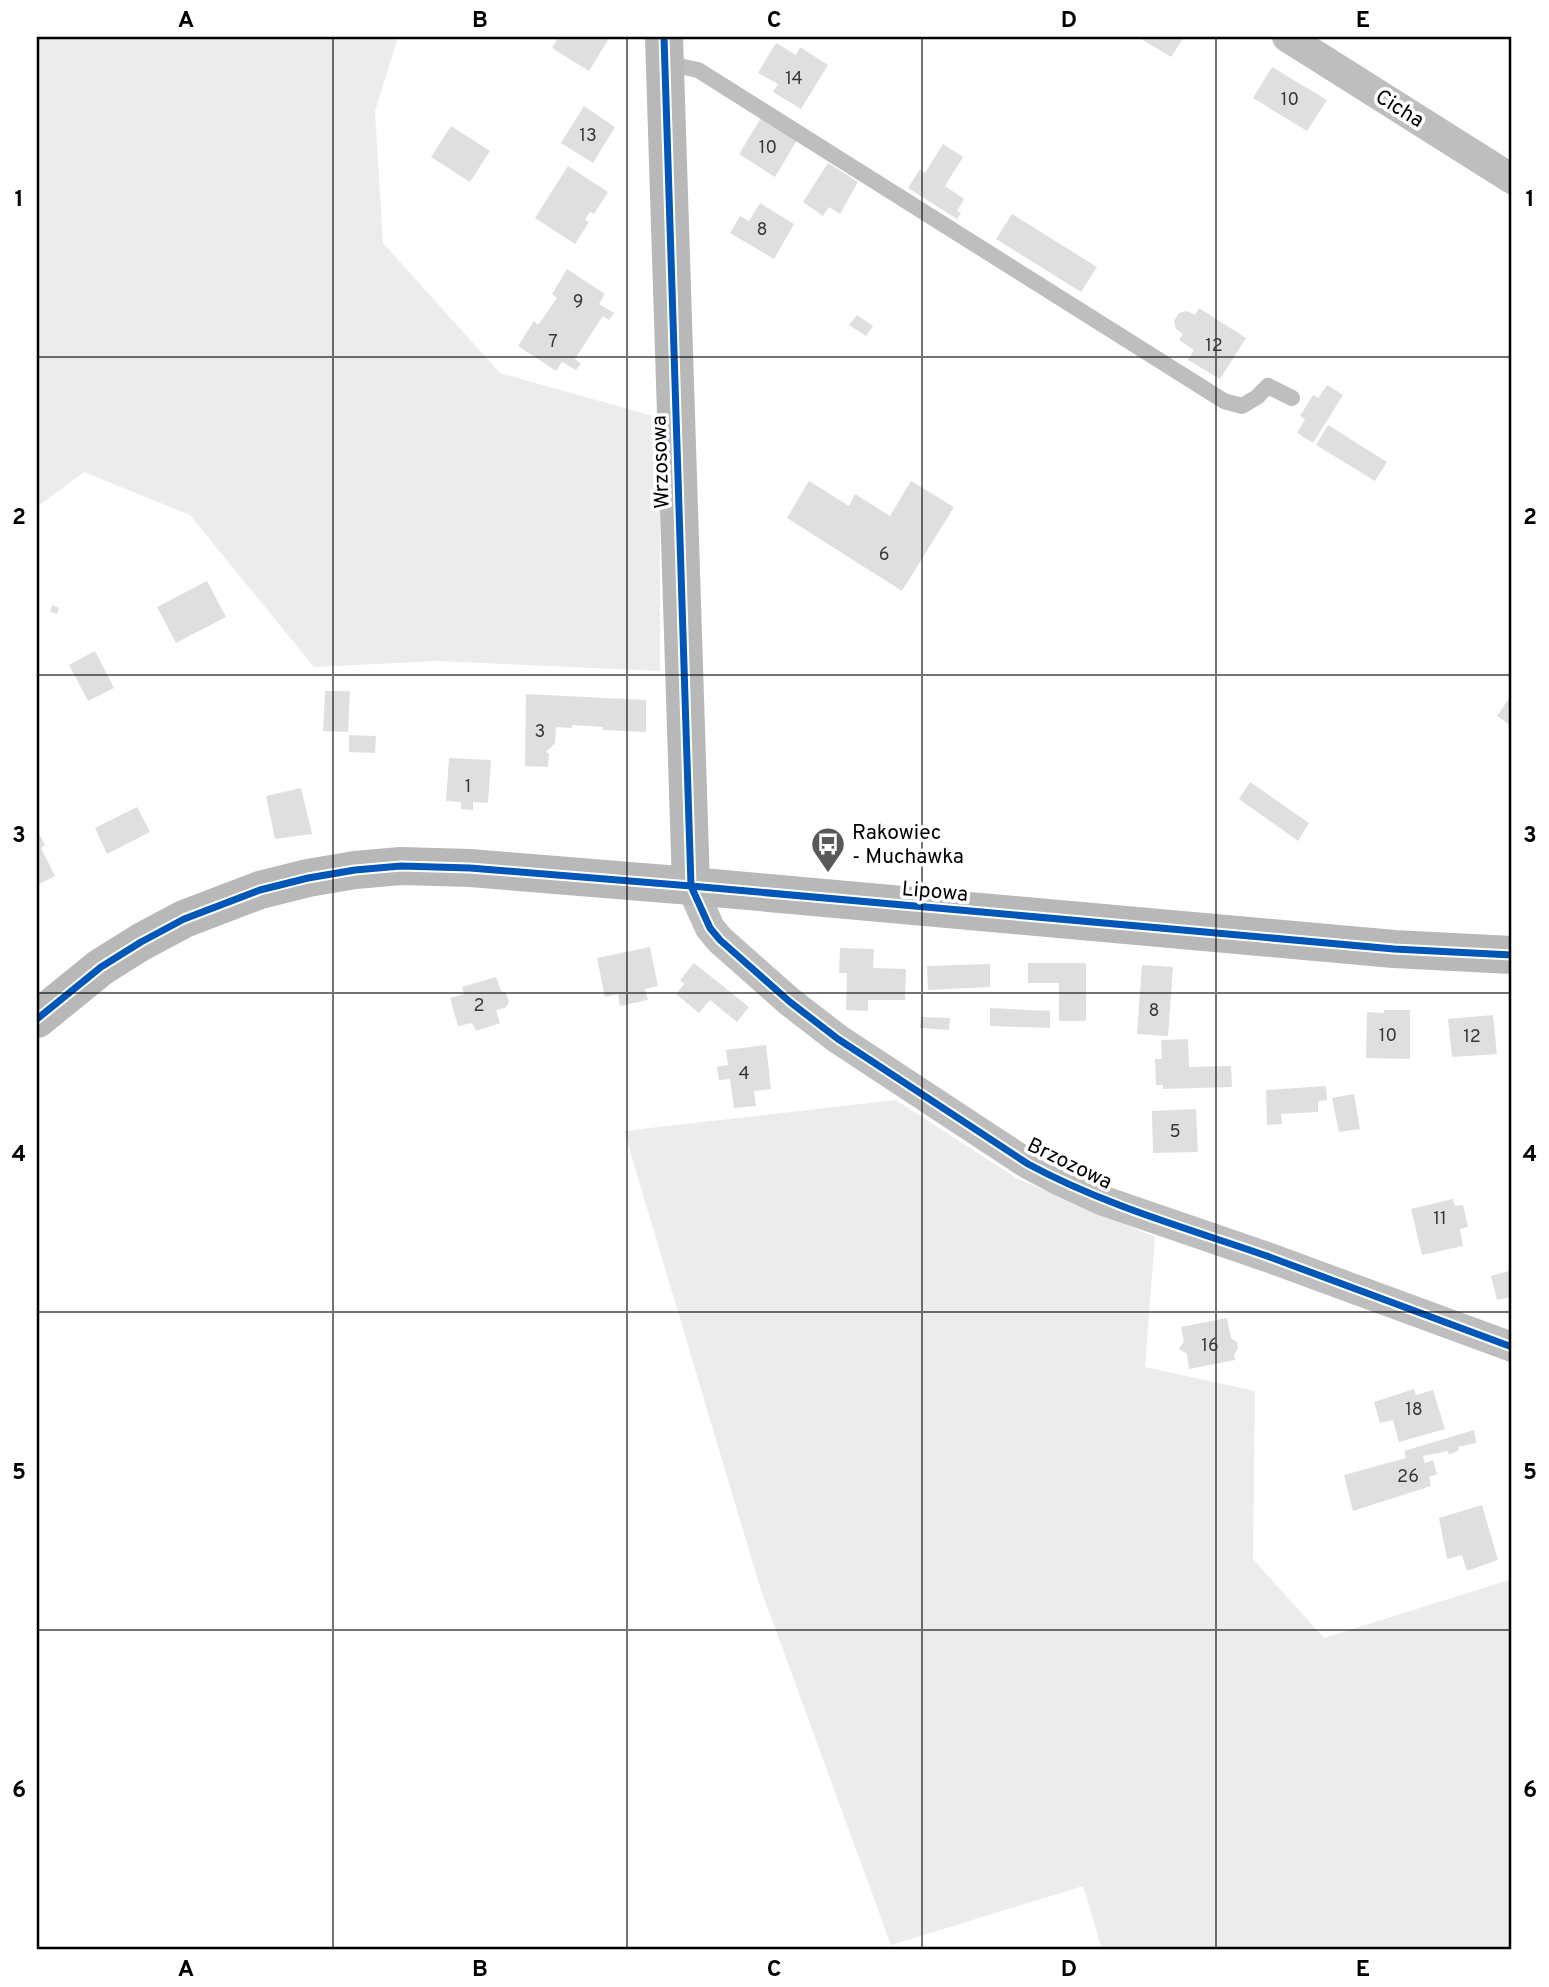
<svg xmlns="http://www.w3.org/2000/svg" width="1549" height="1987" viewBox="0 0 1549 1987" font-family="Overpass,sans-serif">
<style>
.green{fill:#ececec}
.building{fill:#dfdfdf}
.lines{fill:none;stroke-linecap:round;stroke-linejoin:round}
.lane{stroke:#bebebe;stroke-width:16}
.street{stroke:#bebebe;stroke-width:30}
.secondary{stroke:#b8b8b8;stroke-width:38}
.cycleway-casing{stroke:#fff;stroke-width:11}
.cycleway{stroke:#0057b8;stroke-width:7}
.grid{fill:none;stroke:#000;stroke-width:2;stroke-opacity:0.55}
.labels{text-anchor:middle;stroke-width:7;stroke-linejoin:round;paint-order:stroke}
.number-label{font-size:18px;fill:#383838}
.street-label{font-size:21px;fill:#000;stroke:#fff}
.poi-label{font-size:21px;fill:#000;stroke:#fff;text-anchor:start}
.neatline{fill:none;stroke:#000;stroke-width:2.5}
.grid-label{font-size:23px;text-anchor:middle;font-weight:bold;fill:#000}
</style>
<rect width="100%" height="100%" fill="#fff"/>
<!-- green -->
<path class="green" d="M37,37h361l-23,74 8,132 117,130 160,45v253l-222,-10 -124,6 -124,-152 -106,-43 -47,35z
M896,1100l120,78 139,59 -10,130 110,24 -2,168 71,79 188,-59v371h-410l-19,-64 -192,59 -131,-358 -136,-456z"/>
<!-- building -->
<path class="building" d="M559,37h51l-21,34 -37,-23z
M1138,37h46l-13,20z
M776,43l20,12 4,-8 28,18 -27,44 -28,-17 5,-8 -20,-11z
M1272,67l55,33 -20,31 -54,-33z
M584,106l31,21 -22,36 -32,-20z
M761,118l36,22 -22,37 -36,-23z
M451,126l39,25 -20,31 -39,-25z
M943,144l20,13 -18,29 19,13 -7,12 4,2 -4,6 -49,-31 12,-19 5,4z
M828,163l30,19 -18,32 -11,-7 -6,9 -20,-14z
M568,166l40,26 -14,22 -4,-2 -5,8 4,2 -14,22 -40,-26z
M760,203l34,21 -20,35 -44,-26 10,-17 9,5z
M1012,214l85,53 -16,25 -85,-53z
M567,269l38,25 -6,10 15,9 -5,7 -6,-4 -14,21 -14,22 6,5 -5,6 -14,-8 -6,9 -38,-25 16,-25 4,4 19,-27 -5,-4z
M1199,308l47,30 -26,41 -32,-19 6,-10 -15,-10 4,-6 -7,-5 -2,-8 5,-8 8,-2 8,4z
M857,315l16,11 -7,10 -17,-11z
M1327,385l16,10 -30,48 -16,-10 8,-14 -5,-3 13,-21 5,3z
M1328,425l59,37 -12,19 -59,-36z
M809,481l40,25 6,-12 35,22 21,-35 43,26 -52,84 -115,-73z
M207,581l19,36 -50,26 -19,-36z
M52,605l7,3 -2,6 -7,-2z
M95,651l19,37 -26,13 -19,-36z
M325,691h25l-2,41 -25,-1z
M526,694l120,6v32l-43,-2v-3l-31,-2v3l-16,-1 -1,16 -9,9 3,2 -1,13 -23,-1z
M1512,694v32l-15,-10z
M349,735l27,1 -1,17 -26,-1z
M449,758l42,2 -3,43 -15,-1v8l-12,-1v-7l-15,-1z
M1250,782l59,41 -11,18 -59,-42z
M301,788l11,46 -37,5 -9,-43z
M137,807l13,25 -43,22 -12,-26z
M37,830l8,15 -4,3 14,28 -18,9z
M650,947l8,39 -13,3 3,11 -28,6 -2,-12 -13,3 -8,-39z
M840,948l34,1 -1,19 33,1 -1,31h-37v11l-22,-1 1,-37h-8z
M694,963l55,44 -12,15 -27,-22 -11,13 -23,-19 8,-10 -4,-4z
M1028,963h58v58h-27v-38h-31z
M990,964v23l-62,3 -1,-24z
M1142,965l31,2 -5,69 -31,-2z
M496,977l5,14 5,2 3,9 -4,6 -9,2 4,13 -24,8 -4,-8 -14,3 -8,-28 14,-4 -2,-7z
M990,1008l60,3v17l-60,-2z
M1384,1010h26v49l-44,-1 1,-46 17,1z
M1493,1015l4,39 -45,3 -4,-38z
M921,1017l29,1 -1,12 -29,-2z
M1188,1039l1,28 42,-1 1,21 -69,2v-4h-7l-1,-26h7l-1,-19z
M766,1045l5,44 -17,2 2,15 -22,2 -4,-29 -11,1 -2,-13 11,-2 -2,-15z
M1326,1086l1,14 -9,1v11l-37,2 1,10 -15,1 -1,-35z
M1354,1094l6,35 -21,3 -7,-34z
M1196,1109l2,43 -45,1 -1,-42z
M1453,1199l2,7 8,-1 5,22 -8,2 3,17 -41,9 -11,-46z
M1512,1270v27l-15,3 -6,-24z
M1227,1318l4,20 6,4 1,6 -4,7 1,5 -46,9 -2,-15 -8,-5 5,-8 -3,-14z
M1414,1389l2,6 17,-5 12,39 -46,13 -6,-22 -13,3 -6,-21z
M1474,1430l2,13 -18,4 1,3 -10,5 -1,-4 -25,5 2,7 8,-3 4,14 -8,3 2,9 -78,25 -9,-36 62,-17 -2,-7z
M1482,1505l16,55 -31,11 -5,-16 -15,4 -8,-41z"/>
<g class="lines">
<!-- lane -->
<path class="lane" d="M665,63l33,7 526,331 18,5 15,-9 11,-11 24,12"/>
<!-- street -->
<path class="street" d="M1287,37l225,142
M691,886l19,42 10,12 70,62 48,37 190,125 32,17 41,19 166,57 245,90"/>
<!-- secondary -->
<path class="secondary" d="M664,37l27,849
M37,1019l64,-52 40,-25 43,-23 76,-29 48,-12 47,-8 46,-4 69,2 221,18 703,63 118,6"/>
<!-- cycleway casing -->
<g class="cycleway-casing">
<path id="cycleway" d="M664,37l27,849 19,42 10,12 70,62 48,37 190,125c76,41 158,64 239,92 82,30 163,61 245,91
M37,1019l64,-52 40,-25 43,-23 76,-29 48,-12 47,-8 46,-4 69,2 221,18 703,63 118,6"/>
</g>
<!-- cycleway -->
<use href="#cycleway" class="cycleway"/>
</g>
<!-- grid -->
<path class="grid" d="M333,37v1913M627,37v1913M922,37v1913M1216,37v1913M37,357h1475M37,675h1475M37,993h1475M37,1312h1475M37,1630h1475"/>
<!-- icons -->
<defs>
<g id="bus-pin" transform="scale(1.75)"><path d="M0 17L-7.5 6A9.5 9.5 0 1 1 7.5 6Z" fill="#595959" stroke="#fff"/><path d="M-5-6H5V4H4V6H2V4H-2V6H-4V4H-5ZM-3.5-4V0h7V-4ZM-3.5 1.2v1.5H-2V1.2ZM2 1.2v1.5H3.5V1.2Z" fill="#fff"/></g>
</defs>
<g fill-rule="evenodd">
<use href="#bus-pin" x="828" y="844"/>
</g>
<g class="labels">
<!-- number labels -->
<g class="number-label">
<text x="794" y="84">14</text>
<text x="1290" y="105">10</text>
<text x="588" y="141">13</text>
<text x="768" y="153">10</text>
<text x="762" y="235">8</text>
<text x="578" y="307">9</text>
<text x="553" y="347">7</text>
<text x="1214" y="351">12</text>
<text x="884" y="560">6</text>
<text x="540" y="737">3</text>
<text x="468" y="792">1</text>
<text x="479" y="1011">2</text>
<text x="1154" y="1016">8</text>
<text x="1388" y="1041">10</text>
<text x="1472" y="1042">12</text>
<text x="744" y="1079">4</text>
<text x="1175" y="1137">5</text>
<text x="1440" y="1224">11</text>
<text x="1210" y="1351">16</text>
<text x="1414" y="1415">18</text>
<text x="1408" y="1482">26</text>
</g>
<!-- street labels -->
<g class="street-label">
<text transform="translate(1400 108) rotate(32)" y="7">Cicha</text>
<text transform="translate(660 462) rotate(-92)" y="7">Wrzosowa</text>
<text transform="translate(935 891) rotate(5)" y="7">Lipowa</text>
<text transform="translate(1070 1163) rotate(26)" y="7">Brzozowa</text>
</g>
<!-- poi labels -->
<g class="poi-label">
<text x="852" y="839">Rakowiec<tspan x="852" dy="24">- Muchawka</tspan></text>
</g>
</g>
<!-- border -->
<rect width="1549" height="1987" fill="none" stroke="#ffffff" stroke-width="77"/>
<rect x="38" y="38" width="1472" height="1910" class="neatline"/>
<g class="grid-label">
<text x="186" y="27">A</text>
<text x="480" y="27">B</text>
<text x="774" y="27">C</text>
<text x="1069" y="27">D</text>
<text x="1363" y="27">E</text>
<text x="19" y="206">1</text>
<text x="1530" y="206">1</text>
<text x="19" y="524">2</text>
<text x="1530" y="524">2</text>
<text x="19" y="842">3</text>
<text x="1530" y="842">3</text>
<text x="19" y="1161">4</text>
<text x="1530" y="1161">4</text>
<text x="19" y="1479">5</text>
<text x="1530" y="1479">5</text>
<text x="19" y="1797">6</text>
<text x="1530" y="1797">6</text>
<text x="186" y="1976">A</text>
<text x="480" y="1976">B</text>
<text x="774" y="1976">C</text>
<text x="1069" y="1976">D</text>
<text x="1363" y="1976">E</text>
</g>
</svg>
